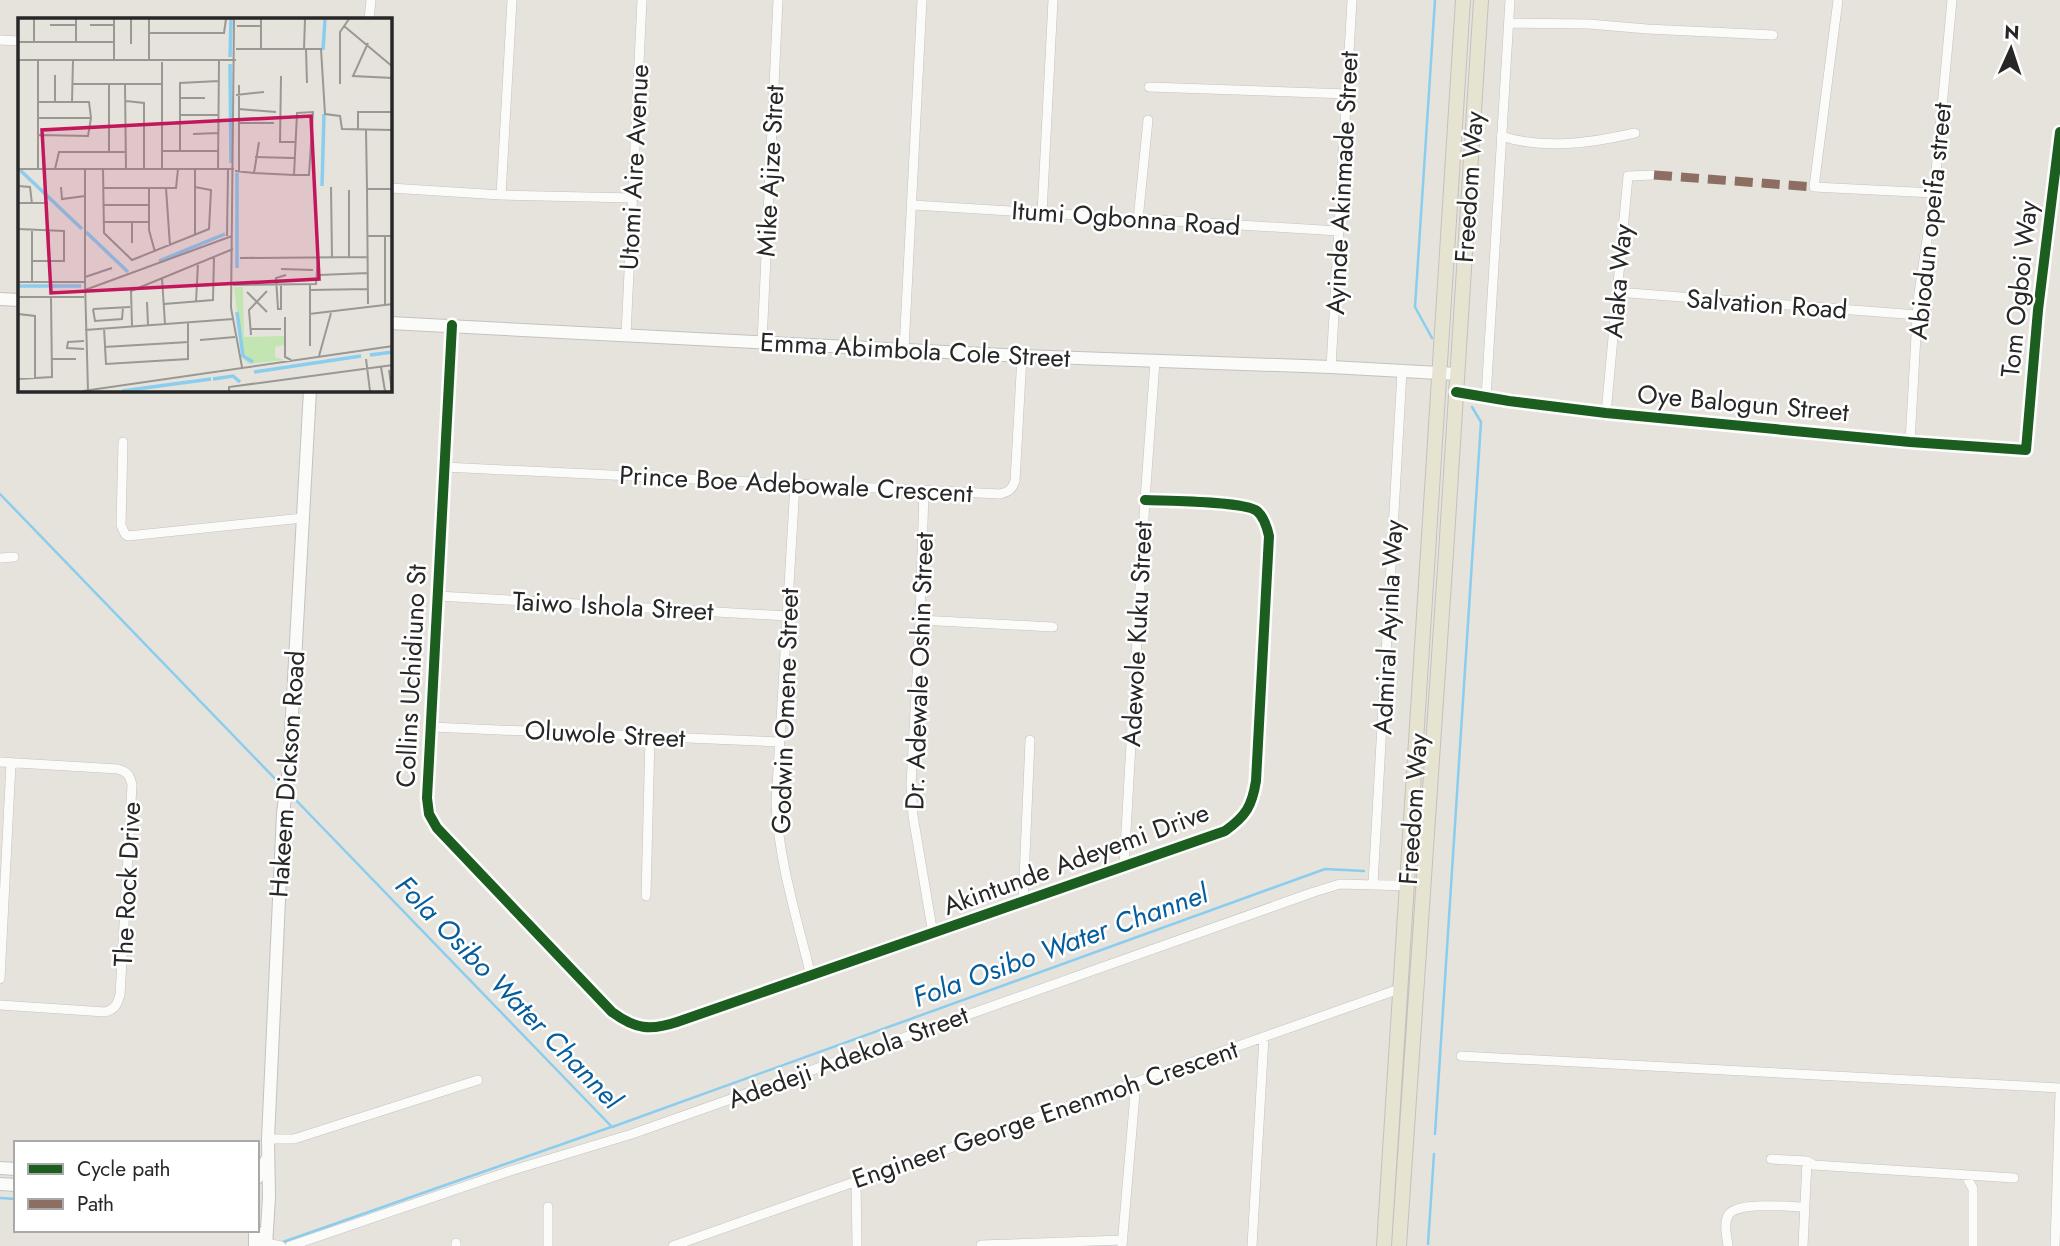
<svg xmlns="http://www.w3.org/2000/svg" width="2060" height="1246" viewBox="0 0 2060 1246" font-family="Jost,sans-serif">
<style>
.lines{fill:none;stroke-linecap:round;stroke-linejoin:round}
.stream{stroke:#8acdee;stroke-width:2.5}
.street-casing{stroke:#c3c2c2;stroke-width:10}
.secondary-casing{stroke:#c3c2c2;stroke-width:14}
.primary-casing{stroke:#c3c1bf;stroke-width:16}
.street{stroke:#fbfbfa;stroke-width:9}
.secondary{stroke:#fbfbfa;stroke-width:12}
.primary{stroke:#e6e3d1;stroke-width:14}
.quiet{stroke:#8d6e63;stroke-width:9;stroke-dasharray:18 9;stroke-linecap:butt}
.cycleway-casing{stroke:#fff;stroke-width:15}
.cycleway{stroke:#1b5e20;stroke-width:10}
.labels{text-anchor:middle;stroke-width:5;stroke-linejoin:round;paint-order:stroke}
.street-label{font-size:26px;fill:#272727;stroke:#fff}
.water-label{font-size:28px;font-style:italic;fill:#055d9d;stroke:#fff}
.inset-river{fill:none;stroke:#8acdee;stroke-width:3.5}
.inset-road{fill:none;stroke:#9a9894;stroke-width:2}
.view{fill:#c2185b;fill-opacity:0.15;stroke:#c2185b;stroke-width:3.5}
.inset-edge{fill:none;stroke:#272727;stroke-width:3.5}
</style>
<rect width="100%" height="100%" fill="#e6e3dc"/>
<g class="lines">
<!-- stream -->
<path class="stream" d="M1432,338l-17,-31 20,-307
M0,494l283,293
M290,794l322,333 713,-258 39,2
M1435,1134l46,-712 -9,-15
M0,1198l16,1
M283,1242l328,-115
M1428,1244l6,-90"/>
<!-- street casing -->
<g class="street-casing">
<path id="street" d="M1838,0l-24,187 120,6
M369,19l2,-19
M1509,23l80,1 58,5 126,6
M0,40l19,1
M1149,87l198,7
M1501,136c43,14 90,7 134,-3
M390,188l111,7 132,3
M501,195l11,-195
M913,205l426,26
M1042,213l11,-213
M1138,220l10,-100
M1616,292l302,23
M452,325l-25,473 2,16 8,14 175,184c23,17 38,19 65,10l548,-191c21,-15 27,-25 31,-50l13,-245c-2,-9 -5,-19 -12,-25 -13,-10 -92,-10 -112,-11
M626,335l16,-335
M762,342l16,-342
M904,349l18,-349
M1331,367l21,-367
M1456,392l53,9 97,12 304,29 116,8 12,-140 22,-178
M1486,397l24,-397
M1606,413l22,-237 26,-1
M123,442l-2,83 4,9 3,2 175,-18
M1910,442l8,-142 16,-107 18,-193
M444,467l556,27c9,-2 12,-5 15,-13l7,-125
M795,484l-19,320c3,58 21,115 35,172
M924,491l-4,129 -9,165 2,31 20,118
M0,558l14,-1
M438,596l349,20
M920,620l133,7
M431,727l348,15
M0,762l118,7c10,3 12,7 14,16l-12,210c-3,10 -5,14 -15,17l-105,-7
M1124,866l21,-366 10,-139
M1373,884l29,-513
M646,896l4,-160
M1023,902l7,-162
M0,979l11,-216
M1461,1056l599,32
M268,1139h26l184,-59
M1771,1159l36,2 7,4 200,13
M1966,1176l7,13v57
M856,1180l1,66
M266,1243l15,3
M981,1245l142,-5
M290,1246l223,-76 119,-36 682,-242 26,-8 68,2
M456,1246v-3
M548,1246v-39
M673,1246l729,-258
M1122,1246l14,-164
M1252,1246l12,-209
M1728,1246c-1,-10 -5,-23 1,-32 11,-13 60,-7 76,-7
M1803,1246l4,-85
M2055,1246l5,-153"/>
</g>
<!-- secondary casing -->
<g class="secondary-casing">
<path id="secondary" d="M0,299l19,1
M390,323l632,33 309,11 126,7
M0,1168l16,1
M257,1178l10,-19
M0,1184l16,1
M255,1246v-16
M266,1246l3,-49 -1,-58 15,-326 6,-44 21,-379"/>
</g>
<!-- primary casing -->
<g class="primary-casing">
<path id="primary" d="M1384,1246l79,-1246
M1399,1246l47,-693 35,-553"/>
</g>
<!-- street -->
<use href="#street" class="street"/>
<!-- secondary -->
<use href="#secondary" class="secondary"/>
<!-- primary -->
<use href="#primary" class="primary"/>
<!-- quiet -->
<path class="quiet" d="M1654,175l160,12"/>
<!-- cycleway casing -->
<g class="cycleway-casing">
<path id="cycleway" d="M452,325l-25,473 2,16 8,14 175,184c23,17 38,19 65,10l548,-191c21,-15 27,-25 31,-50l13,-245c-2,-9 -5,-19 -12,-25 -13,-10 -92,-10 -112,-11
M1456,392l53,9 97,12 304,29 116,8 12,-140 22,-178"/>
</g>
<!-- cycleway -->
<use href="#cycleway" class="cycleway"/>
</g>
<g class="labels">
<!-- street labels -->
<g class="street-label">
<text transform="translate(634 167) rotate(-87)" y="9">Utomi Aire Avenue</text>
<text transform="translate(770 171) rotate(-87)" y="9">Mike Ajize Stret</text>
<text transform="translate(1342 183) rotate(-87)" y="9">Ayinde Akinmade Street</text>
<text transform="translate(1469 187) rotate(-86)" y="9">Freedom Way</text>
<text transform="translate(1126 218) rotate(4)" y="9">Itumi Ogbonna Road</text>
<text transform="translate(1930 221) rotate(-84)" y="9">Abiodun opeifa street</text>
<text transform="translate(1618 281) rotate(-85)" y="9">Alaka Way</text>
<text transform="translate(2019 289) rotate(-84)" y="9">Tom Ogboi Way</text>
<text transform="translate(1767 304) rotate(4)" y="9">Salvation Road</text>
<text transform="translate(915 350) rotate(3)" y="9">Emma Abimbola Cole Street</text>
<text transform="translate(1743 403) rotate(5)" y="9">Oye Balogun Street</text>
<text transform="translate(796 484) rotate(3)" y="9">Prince Boe Adebowale Crescent</text>
<text transform="translate(613 606) rotate(3)" y="9">Taiwo Ishola Street</text>
<text transform="translate(1388 627) rotate(-87)" y="9">Admiral Ayinla Way</text>
<text transform="translate(1137 634) rotate(-87)" y="9">Adewole Kuku Street</text>
<text transform="translate(919 671) rotate(-88)" y="9">Dr. Adewale Oshin Street</text>
<text transform="translate(411 676) rotate(-87)" y="9">Collins Uchidiuno St</text>
<text transform="translate(785 711) rotate(-88)" y="9">Godwin Omene Street</text>
<text transform="translate(605 734) rotate(3)" y="9">Oluwole Street</text>
<text transform="translate(287 774) rotate(-86)" y="9">Hakeem Dickson Road</text>
<text transform="translate(1413 809) rotate(-86)" y="9">Freedom Way</text>
<text transform="translate(1076 859) rotate(-20)" y="9">Akintunde Adeyemi Drive</text>
<text transform="translate(127 884) rotate(-87)" y="9">The Rock Drive</text>
<text transform="translate(848 1057) rotate(-20)" y="9">Adedeji Adekola Street</text>
<text transform="translate(1045 1114) rotate(-19)" y="9">Engineer George Enenmoh Crescent</text>
</g>
<!-- water labels -->
<g class="water-label">
<text transform="translate(1060 945) rotate(-20)" y="10">Fola Osibo Water Channel</text>
<text transform="translate(509 992) rotate(46)" y="10">Fola Osibo Water Channel</text>
</g>
</g>
<!-- overview -->
<g transform="translate(18 18)">
<rect width="374" height="374" fill="#e6e3dc"/>
<path d="M216,269h9l1,50 40,-1v9l-9,2v10l9,3 -36,4 -5,-6z" fill="#c3e5b2"/>
<path class="inset-river" d="M305,32l2,-31M212,39l1,-38M212,46l1,99M2,152l62,59M219,155v95M304,168l2,-72M68,214l42,40M141,243l66,-27M0,268h63M219,294l6,44 10,6M352,337l23,-3M236,354l107,-16M195,361l20,-3 7,6M104,373l89,-12"/>
<path class="inset-road" d="M131,1v42M216,1l-3,289 11,59M32,7h26M72,7h24M219,8h24M326,8l49,41M131,15h75l2,-14M0,24h96M16,24v-23M58,24v-23M350,25l-15,33 40,2M113,26v-25M218,31h85l4,65 15,2 2,13 51,1M243,31v-30M286,31l1,-30M288,31l1,34M0,42h218M20,42v109M96,42v-41M144,44v107M263,58l-1,66h16M54,66h90M322,66v-52l9,-13M107,67l1,84M218,77l28,-3M161,80h26M108,83l18,2v66M20,84h51l2,16 -3,18 -49,-1M37,84v-27M54,84l1,-42M221,91l37,3M161,97h40M20,100h53M221,105h35M340,111v-17h35M348,112l1,59M175,116l25,-1M145,133h55M162,133v-68l39,-2M91,134v-68M237,139l39,1M0,151h216M37,151l4,-17h67M85,151l1,64 28,27 77,-31 2,-39 -16,-3M200,151l1,-109M67,152v112M217,153l19,2 40,2h15l4,-63 -16,1 -3,62M221,154v-87M236,155l5,-31M0,168l12,1 2,17M43,169l1,12 23,-3M313,169l1,71M85,170h73l2,-19M131,170v42l6,22M148,170l4,58M331,172v67M0,185h30M85,187h46M85,204h46M114,204v21M0,211l46,2v30h-32M31,212v31M177,217v-66M209,218l1,-67M350,218h25M222,240l128,-1M263,251l32,1M301,257l49,-2M67,259l27,-9M144,260l3,46M0,264h67l3,109M14,264v-53M292,266v62M215,267l83,-1 2,-26M263,267v24h-3l-2,-31 10,-3M67,272l147,-54M292,272l58,-1M229,274l20,20M0,279h66M129,284l1,23M178,284l2,-39M146,286l49,-4 1,-43M350,286l-1,-115h26M367,286v-68M75,291l2,12 27,-2 1,-12M75,291l37,-2M0,296l17,2v63M291,296l84,-10M267,299v40l6,3M114,308l-1,-35 102,-42M86,310l2,36 82,-5v-36M233,311h30M67,312l148,-11M233,317l-2,-25 18,-19M182,322l35,-3M66,323l-16,1 -1,6 17,1M86,329l85,-5M301,338l12,-43M34,341h24M348,341l4,32M363,349l4,24M371,352l3,21M0,361l34,-2 -1,-80M65,373l310,-45M211,373v-4l164,-22"/>
<path class="view" d="M293,98l8,163 -268,14 -9,-163z"/>
<rect width="374" height="374" class="inset-edge"/>
</g>
<!-- legend -->
<rect x="14" y="1141" width="245" height="91" fill="#ffffff" stroke="#a9a9a9" stroke-width="2"/>
<rect x="28" y="1164" width="35" height="10" fill="#1b5e20" stroke="#a9a9a9" stroke-width="2"/>
<text x="77" y="1176" font-size="21" fill="#272727">Cycle path</text>
<rect x="28" y="1199" width="35" height="10" fill="#8d6e63" stroke="#a9a9a9" stroke-width="2"/>
<text x="77" y="1211" font-size="21" fill="#272727">Path</text>
<!-- north arrow -->
<g transform="translate(2011 49) rotate(3)" stroke="#ffffff" stroke-width="5" paint-order="stroke">
<path d="M0-5L12 26L0 18L-12 26Z" fill="#272727"/>
<text y="-10" font-size="19" font-weight="bold" text-anchor="middle" fill="#272727">N</text>
</g>
</svg>
